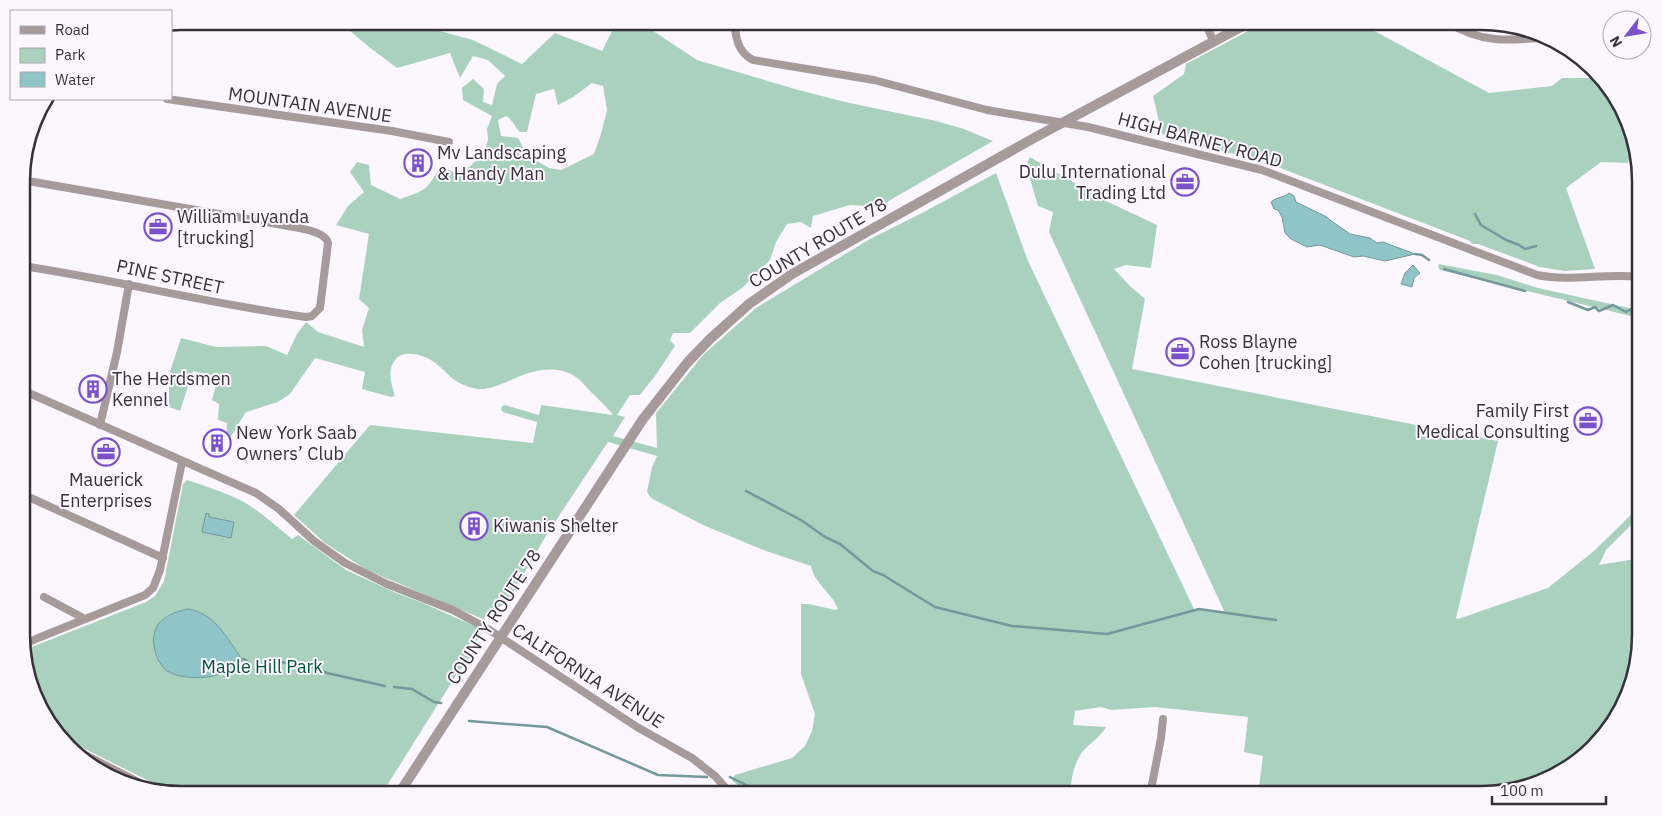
<svg xmlns="http://www.w3.org/2000/svg" width="1662" height="816" viewBox="0 0 1662 816" font-family="'IBM Plex Sans',sans-serif">
<style>
.green{fill:#aad1bd;fill-rule:evenodd}
.water{fill:#8fc4c8;stroke:#74989d}
.lines{fill:none;stroke-linecap:round;stroke-linejoin:round}
.stream{stroke:#74989d;stroke-width:2.5}
.minor{stroke:#a69b9a;stroke-width:8}
.tertiary{stroke:#a69b9a;stroke-width:10}
.labels{text-anchor:middle;stroke-width:4;stroke-linejoin:round;paint-order:stroke}
.street-label{font-size:18px;fill:#363139;stroke:#fbf6ff}
.poi-label{font-size:18px;fill:#363139;stroke:#fbf6ff;text-anchor:start}
.park-label{font-size:18px;fill:#04553a;stroke:#fbf6ff}
.rim{fill:none;stroke:#363139;stroke-width:2.5}
</style>
<rect width="100%" height="100%" fill="#fbf6ff"/>
<!-- green -->
<path class="green" d="M380,21h22l71,19 49,24 33,-31 47,18 15,-30h21l59,39 98,29 50,13 91,19 28,8 29,12 -115,66 -28,-2 -37,11 -2,12 -10,-6 -14,2 -11,18 -6,18 -28,28 -22,15 -30,30h-17l-3,7 5,6 -20,30 -15,19h-10l-13,20 8,2 -12,19 44,12 -1,-35 47,-58 53,-47 114,-69 52,-26 74,-40 32,88 166,348 31,4 -176,-381 4,-20 -15,-6 -12,-41 4,-8 74,43 53,25 -6,43 -25,-3 -12,4 17,18 14,12 -13,70 366,72 -42,177 2,1 90,-31 46,-37 46,-45v10l-34,34 -7,15 42,-7v77l-17,70 -55,63 -78,26h-233l5,-38 -19,-4 4,-35 -93,-10 -44,3 -10,-3 -26,4 -2,14 33,2c-5,9 -14,15 -22,23 -10,11 -13,29 -14,45h-308c-13,-1 -21,-6 -30,-15l3,-5 57,-17 13,-12 7,-15 3,-17 -14,-40v-70h8l26,6 3,-1c-6,-16 -24,-26 -27,-43l-45,-15 -63,-26 -52,-27 -4,-6 5,-25 5,-11 -49,-14 -61,92 -39,67 -25,18 -116,-49 -42,-27 -31,-28 76,-90 163,18 4,-21 -34,-10 -2,-2 1,-4 3,-1 34,10 2,-10 72,10c-6,-8 -14,-15 -21,-22 -5,-5 -10,-12 -16,-16 -17,-12 -40,-8 -58,0 -12,5 -27,13 -40,12 -8,-1 -18,-5 -25,-10 -5,-4 -9,-9 -14,-13 -9,-9 -30,-17 -41,-9 -12,10 -7,27 -3,39l-4,1 -29,-8 3,-17 -50,-14 -25,36 -12,8 -32,10 -20,32 1,-21 -9,-3 1,-16 -7,-4 6,-23 -25,-6 -13,40 -11,-4v-32l12,-37 35,9 50,-1 21,9 10,-21 9,-12 12,10 46,15 -2,-17 7,-22 -10,-9 10,-65 -33,-9 12,-19 16,-14 -14,-20 7,-10 12,3 2,20 29,14c26,-9 26,-8 40,-32l17,6h5l16,-14 8,-11 2,-9 -1,-10 5,-13 -29,-16 -1,-12 11,-9 11,10 -1,13 9,3 5,-21 8,-8 -17,-16 -15,-4 -13,22 -10,-25 -53,15 -28,-21 -20,-17 25,-1zM592,83l11,3 4,24 -6,24 -7,20 -33,16 -12,-2 -22,-13 -9,-17 -17,-2 -3,-16 8,-4c7,4 8,10 14,16h7l9,-38 18,-5 4,16 15,-8z
M1267,21h89l133,72 63,-7 10,-8h39l7,6 25,61 -1,1 -4,17 -27,-1 -35,26 29,81 -30,2 -25,-4 -62,-23h-6l-2,-3 -205,-79 -91,-23v-2l-12,-3 -9,-38 31,-22 2,-10z
M1439,264l58,11 41,13 100,22 2,1v9l-5,-3 -195,-47 -2,-3z
M187,480c18,6 37,12 55,21 18,10 34,25 50,38l6,-4 48,35 48,22 29,11 58,26 -8,24 -18,24 -74,118h-200l-16,-4 -12,-8 -94,-47 -5,-4 -31,-79 11,-7 112,-44 9,-6 9,-15 19,-97z"/>
<!-- water -->
<path class="water" d="M1289,193l5,3 2,6 31,15 3,3 20,14 20,4 7,5 6,-1 32,12 -30,7 -22,-5 -9,1 -34,-12 -13,2 -16,-8 -6,-6 -3,-16 -4,-7 -4,-1 -3,-7c7,-6 13,-4 18,-9z
M1413,265l7,8 -6,5 -2,9 -11,-3 4,-11z
M206,513l3,1v3l25,5 -3,16 -29,-6z
M187,609c26,2 40,29 54,49l3,1c-10,6 -20,14 -31,17 -13,3 -35,2 -46,-5 -6,-5 -10,-12 -12,-20 -6,-26 8,-36 32,-42z"/>
<g class="lines">
<!-- stream -->
<path class="stream" d="M1475,214l6,11 25,15 13,5 6,4 11,-3
M1415,254l7,1 7,5
M1444,269l81,22
M1568,302l20,8 7,-3 4,4 14,-6 13,7 14,-8
M746,491l55,29 24,17 15,7 33,27 10,4 52,32 77,19 95,8 92,-25 77,11
M244,659l5,4
M281,662l10,2 16,1 20,8 58,13
M394,687l18,2 22,13 7,1
M469,721l78,6 111,48 49,2
M730,777l37,18"/>
<!-- minor -->
<path class="minor" d="M734,21c2,17 3,30 19,39l121,20 113,30 101,17 174,43 275,105c35,7 68,-2 103,2
M1204,21l10,21
M1445,21c36,23 64,20 105,16
M167,99l225,32 57,11
M22,180l261,45c12,3 42,5 45,18l-8,65 -8,8 -6,1c-95,-13 -189,-37 -284,-51
M22,390l234,103 23,16 35,32 31,22 42,21 66,26 35,19 149,98 55,31 23,18 17,19
M100,425l17,-73 12,-68
M22,494l141,64
M44,597l41,22
M23,645l15,-7 107,-43 8,-7 7,-18 22,-108
M1150,795l11,-57 2,-19"/>
<!-- tertiary -->
<path class="tertiary" d="M83,755l61,31
M398,795l245,-376 44,-56 23,-24 39,-35 43,-30 242,-136 218,-117"/>
</g>
<!-- icons -->
<defs>
<g id="building-ring" transform="scale(1.4375)"><circle r="9.5" fill="#fbf6ff" stroke="#7a51ca" stroke-width="1.5"/><path d="M-4-6H4V6H1V3H-1V6H-4ZM-2.5-4.3h1.7v1.8h-1.7ZM.8-4.3h1.7v1.8H.8ZM-2.5-1h1.7V.8h-1.7ZM.8-1h1.7V.8H.8Z" fill="#7a51ca"/></g>
<g id="office-ring" transform="scale(1.4375)"><circle r="9.5" fill="#fbf6ff" stroke="#7a51ca" stroke-width="1.5"/><path d="M-6-3h4V-5.5h4V-3h4V5H-6ZM-1-4.5V-3h2v-1.5ZM-6 0V1H6V0Z" fill="#7a51ca"/></g>
</defs>
<g fill-rule="evenodd">
<use href="#building-ring" x="418" y="163"/>
<use href="#office-ring" x="1185" y="182"/>
<use href="#office-ring" x="158" y="227"/>
<use href="#office-ring" x="1180" y="352"/>
<use href="#building-ring" x="93" y="389"/>
<use href="#office-ring" x="1588" y="421"/>
<use href="#building-ring" x="217" y="443"/>
<use href="#office-ring" x="106" y="452"/>
<use href="#building-ring" x="474" y="526"/>
</g>
<g class="labels">
<!-- street labels -->
<g class="street-label">
<text transform="translate(310 105) rotate(8)" y="6">MOUNTAIN AVENUE</text>
<text transform="translate(1200 140) rotate(15)" y="6">HIGH BARNEY ROAD</text>
<text transform="translate(818 243) rotate(-31)" y="6">COUNTY ROUTE 78</text>
<text transform="translate(170 277) rotate(12)" y="6">PINE STREET</text>
<text transform="translate(494 617) rotate(-57)" y="6">COUNTY ROUTE 78</text>
<text transform="translate(588 676) rotate(33)" y="6">CALIFORNIA AVENUE</text>
</g>
<!-- poi labels -->
<g class="poi-label">
<text x="437" y="159">Mv Landscaping<tspan x="437" dy="21">&amp; Handy Man</tspan></text>
<text x="1166" y="178" text-anchor="end">Dulu International<tspan x="1166" dy="21">Trading Ltd</tspan></text>
<text x="177" y="223">William Luyanda<tspan x="177" dy="21">[trucking]</tspan></text>
<text x="1199" y="348">Ross Blayne<tspan x="1199" dy="21">Cohen [trucking]</tspan></text>
<text x="112" y="385">The Herdsmen<tspan x="112" dy="21">Kennel</tspan></text>
<text x="1569" y="417" text-anchor="end">Family First<tspan x="1569" dy="21">Medical Consulting</tspan></text>
<text x="236" y="439">New York Saab<tspan x="236" dy="21">Owners’ Club</tspan></text>
<text x="106" y="486" text-anchor="middle">Mauerick<tspan x="106" dy="21">Enterprises</tspan></text>
<text x="493" y="532">Kiwanis Shelter</text>
</g>
<!-- park labels -->
<g class="park-label">
<text x="262" y="673">Maple Hill Park</text>
</g>
</g>
<!-- crop -->
<path d="M0 0H1662V816H0ZM181 30H1481A151 151 0 0 1 1632 181V635A151 151 0 0 1 1481 786H181A151 151 0 0 1 30 635V181A151 151 0 0 1 181 30Z" fill="#fbf6ff" fill-rule="evenodd"/>
<path class="rim" d="M181 30H1481A151 151 0 0 1 1632 181V635A151 151 0 0 1 1481 786H181A151 151 0 0 1 30 635V181A151 151 0 0 1 181 30Z"/>
<!-- legend -->
<rect x="10" y="10" width="162" height="90" fill="#fbf6ff" stroke="#aca7b0"/>
<rect x="20" y="26" width="25" height="8" fill="#a69b9a" stroke="#aca7b0"/>
<text x="55" y="35" font-size="15" fill="#363139">Road</text>
<rect x="20" y="48" width="25" height="15" fill="#aad1bd" stroke="#aca7b0"/>
<text x="55" y="60" font-size="15" fill="#363139">Park</text>
<rect x="20" y="72" width="25" height="15" fill="#8fc4c8" stroke="#aca7b0"/>
<text x="55" y="85" font-size="15" fill="#363139">Water</text>
<!-- north arrow -->
<g transform="translate(1627 35) rotate(239)"><circle r="24" fill="#fbf6ff" stroke="#aca7b0"/>
<path d="M0-4L9 19L0 12L-9 19Z" fill="#7a51ca"/>
<text y="-8" font-size="14" font-weight="bold" text-anchor="middle" fill="#363139">N</text>
</g>
<!-- scale -->
<path d="M1492 796v8h114v-8" fill="none" stroke="#363139" stroke-width="2.5"/>
<text x="1500" y="796" font-size="15" fill="#363139" stroke="#fbf6ff" stroke-width="4" paint-order="stroke">100 m</text>
</svg>
